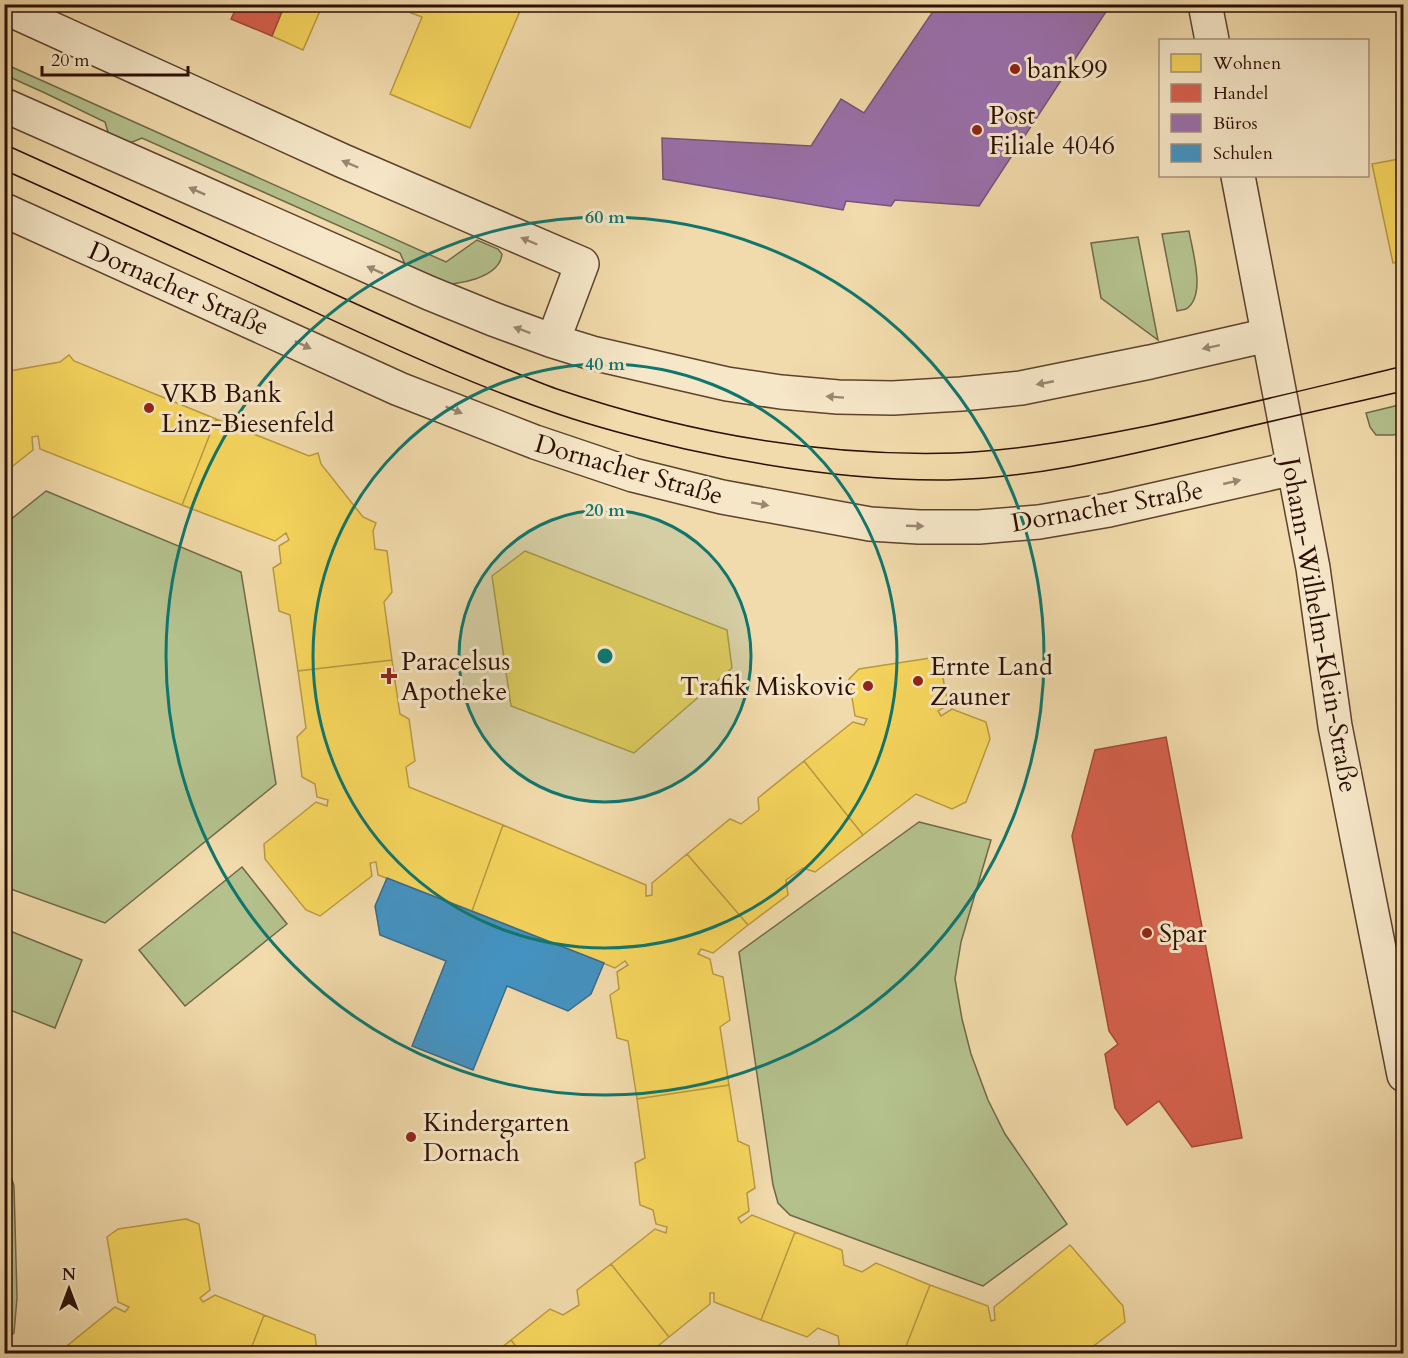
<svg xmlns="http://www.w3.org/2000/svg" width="1408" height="1358" viewBox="0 0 1408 1358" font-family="Cardo,serif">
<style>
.green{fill:#b4c18d;stroke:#706848;stroke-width:1.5}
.homes{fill:#f6d55c;stroke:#b99a42;stroke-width:1.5}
.shops{fill:#d6604d;stroke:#a34837;stroke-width:1.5}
.offices{fill:#9970ab;stroke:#785379;stroke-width:1.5}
.schools{fill:#4393c3;stroke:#3c6b8a;stroke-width:1.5}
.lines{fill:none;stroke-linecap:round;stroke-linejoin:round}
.minor-casing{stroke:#5d422e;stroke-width:36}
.minor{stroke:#f6e7c8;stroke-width:33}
.tram{stroke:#2c0f04;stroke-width:1.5}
.oneway{fill:#9b8670}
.ring{fill:none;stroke:#0f766e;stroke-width:3}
.poi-dot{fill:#8f2418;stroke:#f6e7c8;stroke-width:2}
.labels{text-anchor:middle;stroke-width:6;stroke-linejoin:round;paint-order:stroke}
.poi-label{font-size:26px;fill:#2c0f04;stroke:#f6e7c8;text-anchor:start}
.street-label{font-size:26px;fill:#2c0f04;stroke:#f6e7c8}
.centre{fill:#0f766e;stroke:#f6e7c8;stroke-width:3}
.ring-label{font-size:18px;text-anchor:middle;font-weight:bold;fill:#0f766e;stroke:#f6e7c8;stroke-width:6;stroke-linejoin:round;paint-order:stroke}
</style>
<rect width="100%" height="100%" fill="#f1daab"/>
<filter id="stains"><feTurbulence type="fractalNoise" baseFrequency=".00333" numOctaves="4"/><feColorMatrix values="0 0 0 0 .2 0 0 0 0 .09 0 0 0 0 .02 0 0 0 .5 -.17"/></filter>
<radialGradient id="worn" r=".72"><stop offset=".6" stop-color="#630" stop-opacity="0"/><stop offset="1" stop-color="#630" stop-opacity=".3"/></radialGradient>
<!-- green -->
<path class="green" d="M5,64l441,198 31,-22 21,9 4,5c-2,24 -46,32 -65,30 -9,-1 -19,-7 -28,-11l-9,-20 -258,-115 -17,7 -15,-6 -5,-17 -60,-29 -40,-18z
M1189,231c3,19 18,65 -3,78 -3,1 -6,1 -9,2l-15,-77z
M1138,237l20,103 -57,-42 -10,-55z
M1403,404v29l-10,2h-17l-6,-8 -4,-14z
M46,491l195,81 35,212 -171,139 -100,-36v-363z
M919,822l72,18 -30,102 -6,37 7,40 9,35 17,46 17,34 62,90 -84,62 -193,-71 -12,-12 -5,-18 -23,-159 -11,-74z
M242,867l45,57 -102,82 -46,-56z
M5,929l77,31 -27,68 -50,-20z
M4,1155l10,31 3,112 -3,35 -9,8z"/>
<!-- homes -->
<path class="homes" d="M285,4h38l-20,46 -31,-14z
M415,4h108l-53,124 -80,-34 32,-77 -11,-4z
M1404,158v102l-11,3 -21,-99z
M69,355l5,6 142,58 -34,86 -142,-56 -2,-13 -6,1 1,13 -29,23v-101l56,-10z
M216,419l93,37 9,-3 3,11 42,53 13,6 -3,8 2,18 12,2 5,41 -8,10 8,58 -94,11 -8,-56 -11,-4 -6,-43 8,-5 -2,-17 10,-6 -3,-7 -11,8 -93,-36z
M525,551l202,79 5,38 -98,85 -123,-47 -19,-130z
M930,658l11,9 7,38 -10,6 3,5 11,-7 34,13 4,17 -24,63 -14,7 -36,-15 -53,41 -59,-74 49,-39 11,3 3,-6 -12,-3 -6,-37 10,-10z
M392,660l8,54 9,5 6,42 -9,6 3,20 94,38 -31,86 -94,-36 -2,-13 -6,1 2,13 -52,40 -14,-6 -41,-51 -1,-15 52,-42 11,4 1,-6 -11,-3 -2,-13 -13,-7 -5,-40 9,-9 -8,-57z
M804,761l59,74 -48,37 -12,-4 -17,12 2,15 -40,30 -61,-71 43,-35 11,5 18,-14 -1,-12z
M503,825l143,60v11l6,-1v-12l35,-29 61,71 -35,28 -12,-4 -3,5 12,5 3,15 10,3 7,43 -10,7 9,58 -92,14 -9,-58 -11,-3 -7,-43 9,-6 -2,-17 11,-7 -3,-4 -10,7 -143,-57z
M729,1085l9,56 11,5 6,42 -8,5 2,18 -11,7 3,5 11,-8 43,17 -34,88 -47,-18v-9h-4v11l-41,33 -58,-73 44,-35 11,4 1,-6 -11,-3 -3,-14 -13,-5 -5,-42 10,-5 -8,-59z
M186,1219l13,5 11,66 -10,8 3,4 12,-7 49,20 -15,39h-192l58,-47 10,5 4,-5 -11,-5 -11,-65 11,-8z
M795,1232l47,18 2,15 18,7 14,-9 54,22 -27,69h-53l-10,-4 -2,-14 -20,-8 -11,9 -46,-17z
M1070,1245l53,61 2,16 -42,32h-180l27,-69 58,21 3,15 4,-1 -1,-13z
M611,1264l58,73 -21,17h-126l-11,-14 39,-31 13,6 16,-10 -2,-15z
M264,1315l51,20 2,15 9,4h-77z
M511,1340l11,14h-28z"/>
<!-- shops -->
<path class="shops" d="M238,4h47l-13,32 -41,-17z
M1166,737l76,401 -50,9 -33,-46 -32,24 -12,-17 -10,-54 13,-10 -9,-13 -37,-195 23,-86z"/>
<!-- offices -->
<path class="offices" d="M938,4h173l-132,202 -84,-6 -4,6 -45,-5 -3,9 -180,-31 -1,-41 149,8 30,-47 23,14z"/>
<!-- schools -->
<path class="schools" d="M387,878l217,85 -13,31 -23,17 -61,-25 -34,84 -61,-24 34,-85 -66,-26 -5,-29z"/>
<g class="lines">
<!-- minor casing -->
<g class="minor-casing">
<path id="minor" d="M1205,4l7,36
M4,7l339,154 239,103 -29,77
M4,105l425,188 64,26 60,22 39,12 135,31 54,8 57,5 55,1 68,-4 60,-6 129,-26 118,-27
M1238,176l75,392 22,158 69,349
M4,210l395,179 136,53 98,33 89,22 148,27 49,3h60l60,-5 70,-12 185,-42"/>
</g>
<!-- minor -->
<use href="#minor" class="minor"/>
<!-- tram -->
<path class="tram" d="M4,144c92,42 184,83 276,125 67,31 134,62 202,90 25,10 50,21 75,30 127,43 264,68 398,64 67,-3 132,-15 197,-28 84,-18 168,-39 252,-59
M4,170c97,43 193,88 289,132 87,40 174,81 265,112 41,14 84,25 127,35 86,19 175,32 263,31 89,-2 176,-24 262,-44 64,-16 129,-30 194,-45"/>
</g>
<!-- one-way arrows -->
<defs><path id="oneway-solid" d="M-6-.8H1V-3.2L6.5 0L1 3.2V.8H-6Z" transform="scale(1.5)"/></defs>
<g class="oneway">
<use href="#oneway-solid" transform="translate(350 164) rotate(-157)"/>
<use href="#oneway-solid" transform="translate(197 191) rotate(-156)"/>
<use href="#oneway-solid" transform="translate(529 241) rotate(-157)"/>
<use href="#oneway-solid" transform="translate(375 270) rotate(-156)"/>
<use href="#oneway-solid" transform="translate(522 330) rotate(-160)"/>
<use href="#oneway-solid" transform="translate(303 345) rotate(25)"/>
<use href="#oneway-solid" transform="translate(1211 347) rotate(168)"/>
<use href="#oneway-solid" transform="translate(1045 383) rotate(169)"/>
<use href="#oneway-solid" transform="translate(835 397) rotate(-176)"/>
<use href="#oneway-solid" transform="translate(454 410) rotate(22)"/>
<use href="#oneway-solid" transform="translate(1232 482) rotate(-13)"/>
<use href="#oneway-solid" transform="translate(760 504) rotate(10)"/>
<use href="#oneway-solid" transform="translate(915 526) rotate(2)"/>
</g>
<!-- distance rings -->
<circle cx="605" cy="656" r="146" fill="#0f766e" fill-opacity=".12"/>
<g class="ring">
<circle cx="605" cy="656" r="146"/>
<circle cx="605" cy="656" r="292"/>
<circle cx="605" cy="656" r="439"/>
</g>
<!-- markers -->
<g class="poi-dot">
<circle cx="1015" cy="69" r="6"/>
<circle cx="977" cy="130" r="6"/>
<circle cx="149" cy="408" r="6"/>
<path d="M386 667h6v6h6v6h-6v6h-6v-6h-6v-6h6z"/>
<circle cx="918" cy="681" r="6"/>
<circle cx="868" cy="686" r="6"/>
<circle cx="1147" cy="933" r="6"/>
<circle cx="411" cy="1137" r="6"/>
</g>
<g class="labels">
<!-- poi labels -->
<g class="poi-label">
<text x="1027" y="78">bank99</text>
<text x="989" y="124">Post<tspan x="989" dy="30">Filiale 4046</tspan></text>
<text x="161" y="402">VKB Bank<tspan x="161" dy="30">Linz-Biesenfeld</tspan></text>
<text x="401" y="670">Paracelsus<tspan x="401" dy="30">Apotheke</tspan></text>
<text x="930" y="675">Ernte Land<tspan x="930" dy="30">Zauner</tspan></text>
<text x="856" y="695" text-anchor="end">Trafik Miskovic</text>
<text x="1159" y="942">Spar</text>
<text x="423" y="1131">Kindergarten<tspan x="423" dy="30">Dornach</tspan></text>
</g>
<!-- street labels -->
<g class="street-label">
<text transform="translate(179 288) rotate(24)" y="9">Dornacher Straße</text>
<text transform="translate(629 469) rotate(16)" y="9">Dornacher Straße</text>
<text transform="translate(1107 506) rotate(-10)" y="9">Dornacher Straße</text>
<text transform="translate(1320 625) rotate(80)" y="9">Johann-Wilhelm-Klein-Straße</text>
</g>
</g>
<circle cx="605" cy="656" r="9" class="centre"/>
<g class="ring-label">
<text x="605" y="223">60 m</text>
<text x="605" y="370">40 m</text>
<text x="605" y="516">20 m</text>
</g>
<!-- margin -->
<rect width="1408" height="1358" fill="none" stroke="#f1daab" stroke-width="24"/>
<rect x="6" y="6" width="1396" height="1346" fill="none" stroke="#2c0f04" stroke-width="3"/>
<rect x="12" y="12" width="1384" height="1334" fill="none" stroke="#2c0f04" stroke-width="1.5"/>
<!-- legend -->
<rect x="1159" y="39" width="210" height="138" fill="#f6e7c8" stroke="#a5917a" stroke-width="1.5"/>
<rect x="1171" y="54" width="30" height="18" fill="#f6d55c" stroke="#a5917a" stroke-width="1.5"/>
<text x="1213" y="69" font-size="18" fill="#2c0f04">Wohnen</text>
<rect x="1171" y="84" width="30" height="18" fill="#d6604d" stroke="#a5917a" stroke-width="1.5"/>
<text x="1213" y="99" font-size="18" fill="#2c0f04">Handel</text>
<rect x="1171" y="114" width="30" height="18" fill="#9970ab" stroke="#a5917a" stroke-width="1.5"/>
<text x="1213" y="129" font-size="18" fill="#2c0f04">Büros</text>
<rect x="1171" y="144" width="30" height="18" fill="#4393c3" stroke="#a5917a" stroke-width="1.5"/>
<text x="1213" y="159" font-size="18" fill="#2c0f04">Schulen</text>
<!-- north arrow -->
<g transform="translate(69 1289)" stroke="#f6e7c8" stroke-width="4.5" paint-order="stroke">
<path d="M0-4.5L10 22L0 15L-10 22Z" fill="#2c0f04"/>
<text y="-9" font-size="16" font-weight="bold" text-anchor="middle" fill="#2c0f04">N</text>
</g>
<!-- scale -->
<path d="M42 66v9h146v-9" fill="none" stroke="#2c0f04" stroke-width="3"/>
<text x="51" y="66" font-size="18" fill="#2c0f04" stroke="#f6e7c8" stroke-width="4.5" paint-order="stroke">20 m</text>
<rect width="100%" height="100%" filter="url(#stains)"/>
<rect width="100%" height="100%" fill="url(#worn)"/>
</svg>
